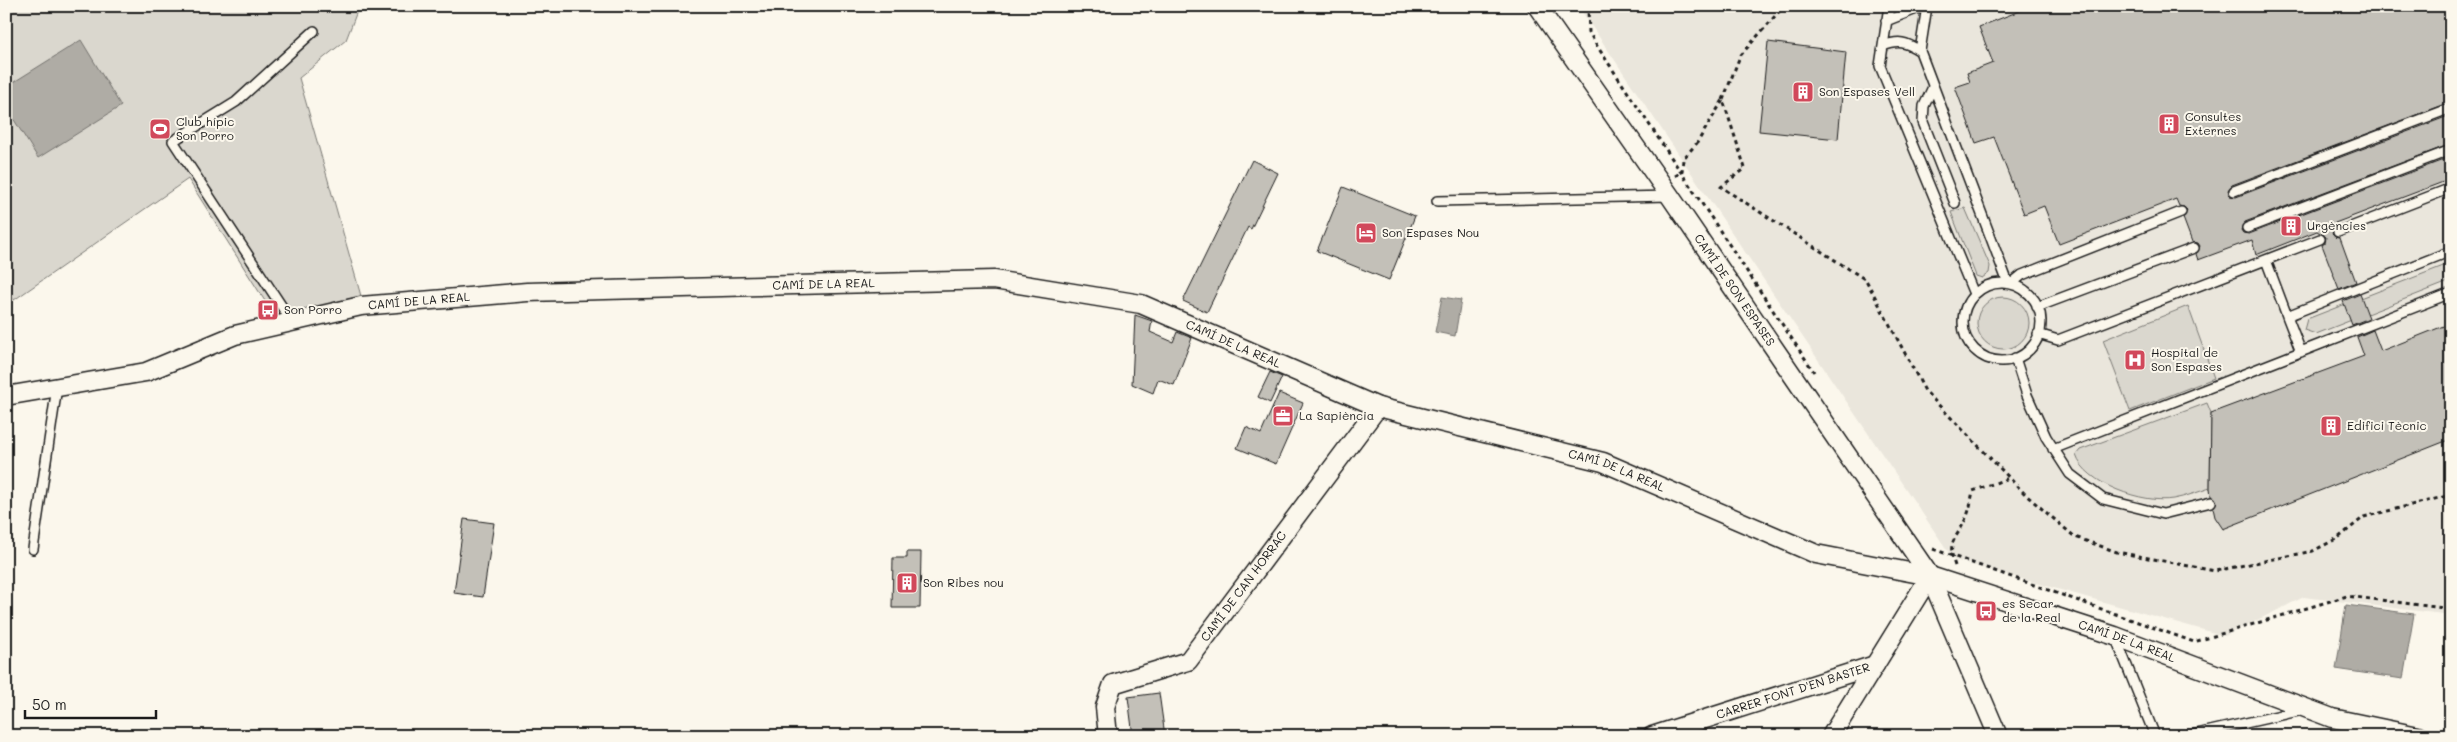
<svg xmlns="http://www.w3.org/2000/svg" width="2457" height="742" viewBox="0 0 2457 742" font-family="Mali,sans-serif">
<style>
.built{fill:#eae6dc}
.green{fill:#dad7ce;stroke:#7b7a75}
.water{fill:#afaca5;stroke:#74726e}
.building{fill:#c3c0b8;stroke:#1c1c1c}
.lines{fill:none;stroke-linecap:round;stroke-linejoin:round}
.service-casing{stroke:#1c1c1c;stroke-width:12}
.minor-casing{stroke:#1c1c1c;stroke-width:21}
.path{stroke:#1c1c1c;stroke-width:3;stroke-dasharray:4 4;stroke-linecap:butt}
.service{stroke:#fbf7ec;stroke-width:9}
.minor{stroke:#fbf7ec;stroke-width:18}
.labels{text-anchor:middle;stroke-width:4;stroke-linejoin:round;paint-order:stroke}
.poi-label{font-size:12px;fill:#1c1c1c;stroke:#fbf7ec;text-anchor:start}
.street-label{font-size:12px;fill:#1c1c1c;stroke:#fbf7ec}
</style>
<rect width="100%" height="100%" fill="#fbf7ec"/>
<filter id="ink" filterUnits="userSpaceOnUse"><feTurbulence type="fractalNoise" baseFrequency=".02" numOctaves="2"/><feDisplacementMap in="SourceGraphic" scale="10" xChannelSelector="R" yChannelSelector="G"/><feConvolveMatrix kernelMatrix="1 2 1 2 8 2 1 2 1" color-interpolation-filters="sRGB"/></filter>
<g filter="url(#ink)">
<!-- built -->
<path class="built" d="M1578,6h873v609l-147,-18 -79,39 -271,-76z"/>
<!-- green -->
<path class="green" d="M6,6h353l-13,34 -47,38 62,218 -86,21 -87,-138 -174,121 -8,-13z
M1965,208l25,58 -1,7 -7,5 -6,-2 -25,-64z
M2451,263v18l-135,53 -12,-4 3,-11z
M1977 323a26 26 0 1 1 52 0a26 26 0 1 1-52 0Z
M2188,306l26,72 -84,33 -27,-71z
M2207,403l4,10 -1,75c-12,4 -25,9 -37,11 -29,5 -88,-15 -97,-44l4,-5z"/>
<!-- water -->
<path class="water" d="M81,40l40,66 -83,52 -32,-51v-20z
M1442,297l19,3 -6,36 -20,-4z
M2346,605l68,9 -11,65 -67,-10z"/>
<!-- building -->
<path class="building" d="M2032,6h419v96l-219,83 -4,5 2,6 6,1 215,-82v29l-206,78 -4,8 2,3 6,1 202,-77v22l-116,44 1,3 -4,8 3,3 5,1 16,44 -17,7 -17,-44 3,-2 1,-6 -9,-6 -61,24 -4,-15 -54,20 -2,-6 4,-8 -2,-3 -6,-1 -9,-24 4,-8 -3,-3 -5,-1 -3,-7 -117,45 -15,-38 -20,8 -30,-77 -18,6 -21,-56 15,-5 -3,-9 26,-10 -14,-36z
M1768,42l78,10 -8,87 -79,-8z
M1252,160l26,13 -27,56 -3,-2 -41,85 -24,-11z
M1343,187l72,29 -26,64 -72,-29z
M2360,294l9,24 -17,7 -9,-24z
M1135,315l17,6 -2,11 23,10 4,-10 15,6 -18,47 -16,-6 -5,14 -21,-9z
M2451,323v116l-228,90 -8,-12 -2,-9 4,-7 -6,-5 -1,-8 1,-75 153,-57 -7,-19 16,-7 8,21z
M1270,372l12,5 -12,26 -12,-6z
M1279,393l24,10 -27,61 -39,-16 9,-21 15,7z
M464,519l30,4 -11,74 -29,-4z
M907,552h14l-1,56h-28l1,-50h14z
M1159,693l6,43h-32l-5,-39z"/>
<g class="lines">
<!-- service casing -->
<g class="service-casing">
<path id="service" d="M1889,6l-9,60 94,228
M1927,6l-7,45 88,232
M1886,21l38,-15
M1883,46c16,-6 23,-4 37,5
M1933,87l-9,19 -1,16 32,81
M2234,191l217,-83
M1437,201l233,-5
M2247,228l204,-78
M2338,232l113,-44
M2266,260l21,56
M1963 322a39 39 0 1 1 78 0a39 39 0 1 1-78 0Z
M2011,284l11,-9 159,-63
M2037,307l157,-59
M292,322l-119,-181 63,-39 78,-71
M2038,334l20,6 262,-101
M2301,352l-14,-36 164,-65
M2015,358l12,37 19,42 24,37 33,25 60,15 48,-12
M2053,449l398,-156
M33,549l24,-162
M2115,636l40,100
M2188,736l115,-26"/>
</g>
<!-- minor casing -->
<g class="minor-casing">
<g id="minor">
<path id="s1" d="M1537,6l133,190 260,380 68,160"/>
<path id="s2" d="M6,396l140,-24 89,-37 126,-29 166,-14 467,-12 147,24 237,103 225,55 213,92 114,22 185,60 217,82 86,18"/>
<path id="s3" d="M1108,736l-3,-29 8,-23 75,-23 190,-254"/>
<path id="s4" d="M1652,736l223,-71"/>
<path d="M1831,736l99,-160"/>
</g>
</g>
<!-- path -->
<path class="path" d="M1591,6l-3,4 1,22 6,11 219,329
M1723,100l17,-44 44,-50
M1675,176l7,-4 1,-13 14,-16 26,-43 22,68 -24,19 145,93 59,111 102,105 48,41 42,15 98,19 98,-20 25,-13 26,-21 87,-22
M1933,549l261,93 153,-46 104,13
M1955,566c-9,-27 2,-26 11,-48 4,-8 5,-18 7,-27l36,-13"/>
<!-- service -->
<use href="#service" class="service"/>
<!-- minor -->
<use href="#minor" class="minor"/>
</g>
</g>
<!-- icons -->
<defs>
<g id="building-square" transform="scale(1.125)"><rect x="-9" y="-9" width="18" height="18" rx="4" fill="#d1495b" stroke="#fbf7ec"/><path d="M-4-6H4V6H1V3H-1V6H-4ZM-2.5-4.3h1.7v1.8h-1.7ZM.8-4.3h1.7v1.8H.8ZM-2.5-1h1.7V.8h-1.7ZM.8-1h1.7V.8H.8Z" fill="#fff"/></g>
<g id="stadium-square" transform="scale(1.125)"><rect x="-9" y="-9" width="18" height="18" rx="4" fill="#d1495b" stroke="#fbf7ec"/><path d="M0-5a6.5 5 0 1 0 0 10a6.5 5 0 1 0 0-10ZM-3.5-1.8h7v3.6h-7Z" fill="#fff"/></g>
<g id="hotel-square" transform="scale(1.125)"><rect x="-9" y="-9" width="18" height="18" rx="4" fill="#d1495b" stroke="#fbf7ec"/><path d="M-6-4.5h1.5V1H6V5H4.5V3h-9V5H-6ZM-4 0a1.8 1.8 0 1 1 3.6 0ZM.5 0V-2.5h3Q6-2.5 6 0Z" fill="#fff"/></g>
<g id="bus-square" transform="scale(1.125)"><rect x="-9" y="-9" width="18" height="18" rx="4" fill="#d1495b" stroke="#fbf7ec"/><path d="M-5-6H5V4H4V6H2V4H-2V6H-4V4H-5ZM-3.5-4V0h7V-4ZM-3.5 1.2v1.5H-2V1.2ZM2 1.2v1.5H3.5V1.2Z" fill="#fff"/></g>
<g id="hospital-square" transform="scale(1.125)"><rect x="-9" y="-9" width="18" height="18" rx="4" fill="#d1495b" stroke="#fbf7ec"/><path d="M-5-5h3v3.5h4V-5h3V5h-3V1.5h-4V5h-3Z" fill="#fff"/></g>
<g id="office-square" transform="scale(1.125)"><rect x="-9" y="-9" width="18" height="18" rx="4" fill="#d1495b" stroke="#fbf7ec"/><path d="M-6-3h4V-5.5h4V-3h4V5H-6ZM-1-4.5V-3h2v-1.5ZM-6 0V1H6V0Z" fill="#fff"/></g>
</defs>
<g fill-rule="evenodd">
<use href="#building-square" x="1803" y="92"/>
<use href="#building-square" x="2169" y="124"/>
<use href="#stadium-square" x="160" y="129"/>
<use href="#building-square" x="2291" y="226"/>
<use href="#hotel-square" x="1366" y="233"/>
<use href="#bus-square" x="268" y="310"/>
<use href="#hospital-square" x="2135" y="360"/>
<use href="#office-square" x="1283" y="416"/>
<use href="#building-square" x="2331" y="426"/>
<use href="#building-square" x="907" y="583"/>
<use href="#bus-square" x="1986" y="611"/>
</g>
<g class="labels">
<!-- poi labels -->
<g class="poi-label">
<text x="1819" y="96">Son Espases Vell</text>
<text x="2185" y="121">Consultes<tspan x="2185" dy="14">Externes</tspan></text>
<text x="176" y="126">Club hípic<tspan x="176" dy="14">Son Porro</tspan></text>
<text x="2307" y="230">Urgències</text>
<text x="1382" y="237">Son Espases Nou</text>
<text x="284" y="314">Son Porro</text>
<text x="2151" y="357">Hospital de<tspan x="2151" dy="14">Son Espases</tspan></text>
<text x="1299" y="420">La Sapiència</text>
<text x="2347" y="430">Edifici Tècnic</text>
<text x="923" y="587">Son Ribes nou</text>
<text x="2002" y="608">es Secar<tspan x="2002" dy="14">de la Real</tspan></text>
</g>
<!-- street labels -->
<g class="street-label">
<text dy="4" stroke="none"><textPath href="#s2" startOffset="831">CAMÍ DE LA REAL</textPath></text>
<text dy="4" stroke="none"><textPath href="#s1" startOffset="346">CAMÍ DE SON ESPASES</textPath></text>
<text dy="4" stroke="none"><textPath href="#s2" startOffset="426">CAMÍ DE LA REAL</textPath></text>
<text dy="4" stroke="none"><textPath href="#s2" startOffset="1251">CAMÍ DE LA REAL</textPath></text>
<text dy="4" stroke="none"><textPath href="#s2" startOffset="1656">CAMÍ DE LA REAL</textPath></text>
<text dy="4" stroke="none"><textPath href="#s3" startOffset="225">CAMÍ DE CAN HORRAC</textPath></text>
<text dy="4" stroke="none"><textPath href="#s2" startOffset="2196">CAMÍ DE LA REAL</textPath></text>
<text dy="4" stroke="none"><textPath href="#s4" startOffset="148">CARRER FONT D'EN BASTER</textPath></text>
</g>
</g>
<!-- margin -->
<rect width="2457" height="742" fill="none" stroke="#fbf7ec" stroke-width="25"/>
<rect x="12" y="12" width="2432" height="717" fill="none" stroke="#1c1c1c" stroke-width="2" filter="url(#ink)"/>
<!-- scale -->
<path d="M25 710v8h131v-8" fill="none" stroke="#1c1c1c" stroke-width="2.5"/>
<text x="32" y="710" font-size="15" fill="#1c1c1c" stroke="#fbf7ec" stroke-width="4" paint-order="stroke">50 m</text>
</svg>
